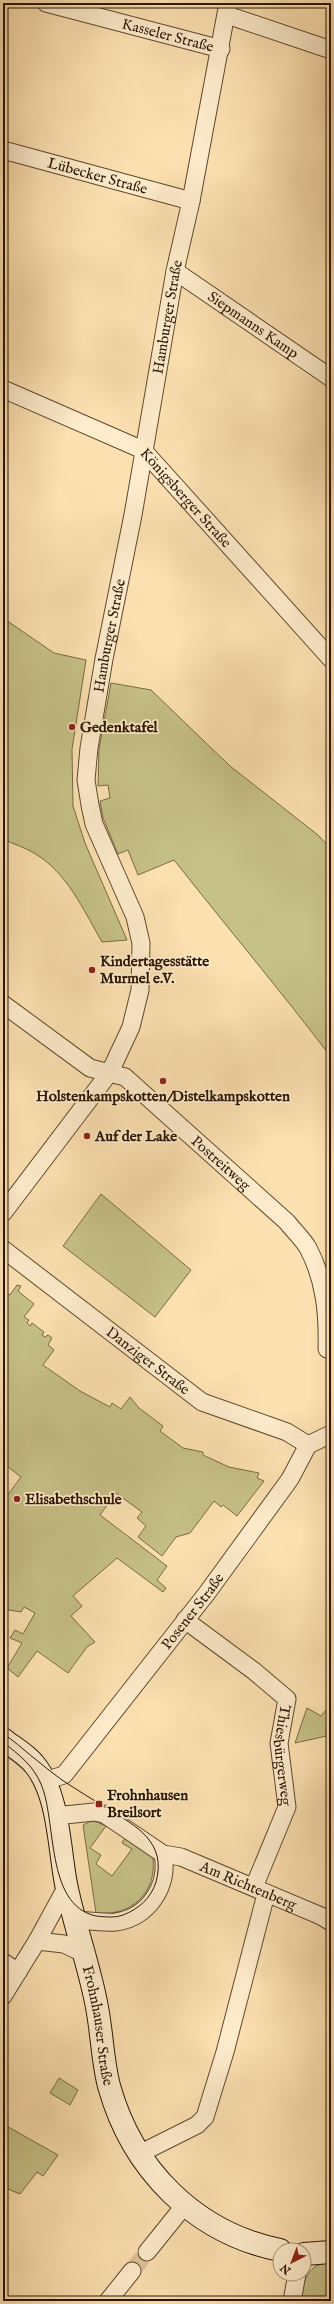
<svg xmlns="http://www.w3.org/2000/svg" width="334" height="2304" viewBox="0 0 334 2304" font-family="'IM FELL English',serif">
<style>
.green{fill:#c6c187;stroke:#786b44}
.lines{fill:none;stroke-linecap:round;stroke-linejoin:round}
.street-tunnel{stroke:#ddc297;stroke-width:17;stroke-dasharray:17 8;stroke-linecap:butt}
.street-casing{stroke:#5f482e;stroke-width:19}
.secondary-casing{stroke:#2a1502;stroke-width:24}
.street{stroke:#feeccc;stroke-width:17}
.secondary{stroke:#feeccc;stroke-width:22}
.tram{stroke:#2a1502;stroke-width:1}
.poi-dot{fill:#8f2418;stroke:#feeccc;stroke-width:1.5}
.labels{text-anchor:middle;stroke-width:3.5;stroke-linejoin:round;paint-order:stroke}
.street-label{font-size:15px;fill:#2a1502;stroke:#feeccc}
.poi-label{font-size:15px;font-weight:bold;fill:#2a1502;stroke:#feeccc;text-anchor:start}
</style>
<rect width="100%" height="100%" fill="#fde1b1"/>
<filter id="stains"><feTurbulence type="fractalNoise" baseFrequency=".005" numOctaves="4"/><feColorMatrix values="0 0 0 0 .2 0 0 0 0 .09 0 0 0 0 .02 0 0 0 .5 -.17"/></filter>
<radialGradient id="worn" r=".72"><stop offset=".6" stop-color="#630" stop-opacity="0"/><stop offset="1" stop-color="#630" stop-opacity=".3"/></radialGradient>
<!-- green -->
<path class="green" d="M3,618l51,35 32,7 -14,89 1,57 12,37 42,97 -25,2c-18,-31 -35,-70 -68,-89 -10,-6 -21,-9 -31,-14z
M111,683l40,7 79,76 88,69 13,14v208c-51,-67 -105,-131 -157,-197l-36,15 -10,-25 -10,4 -15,-36 -3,-17 10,-3 -2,-13 -10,1 1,-37z
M101,1194l90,76 -36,47 -92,-71z
M17,1285l4,1 -3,5 16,13 -10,13 5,3 -2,3 3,3 2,-3 12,9 -2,3 3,2 3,-2 4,3 -4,7 6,5 -11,15 37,26 30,16 2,-4 9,6 9,-12 9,11 24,18 -3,5 23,17 20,4v3l26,12 30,6 -2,5 7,3 -27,35 -14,-11 -2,2 -7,-6 -24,32 -14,4 -14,19 -24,-19 8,-11 -9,-8 5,-6 -26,-19 -16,22 67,51 -10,14 9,8 -3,4 -46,-34 -44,38 9,10 -11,10 24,26 -8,5 -19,26 -31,-22 -19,26 -11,-9 15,-25 -12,-5 5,-8 8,4 12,-21 -11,-6 -3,5 -18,-3v-108l18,-24 -18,-14v-164l4,-6 3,2z
M331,1704v31l-36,8 12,-35 14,8z
M91,1821l6,1 9,4 -16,22 11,7 -5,9 16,12 20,-27 -10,-6 3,-5 28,20c4,35 -22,59 -57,55l-13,-88z
M59,2078l19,12 -8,15 -20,-12z
M3,2124l55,31 -15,21 -6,-4 -17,22 -17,-7z
M331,2261v40h-33c8,-22 7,-35 33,-40z"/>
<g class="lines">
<!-- street-tunnel -->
<path class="street-tunnel" d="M132,2271l15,-19"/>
<!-- street casing -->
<g class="street-casing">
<g id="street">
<path id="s1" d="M46,3l175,46"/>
<path d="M227,15l104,35"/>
<path id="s2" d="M3,150l188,51"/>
<path id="s3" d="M175,271l156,107"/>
<path id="s4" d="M3,389l140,61 188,209"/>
<path id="s5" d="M3,1004l87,64 35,9 162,145c6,8 16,17 21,26 17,32 20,66 19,101"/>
<path id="s6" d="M3,1213l107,-141 21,-45 9,-37 1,-47 -6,-26 -41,-93 -4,-19 -4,-25 3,-32 15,-89 29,-144 42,-244 16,-70 37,-198"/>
<path id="s7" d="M3,1249l199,153 85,30 21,13"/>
<path id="s8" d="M185,1620l69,51 33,28 -8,44 8,64 -33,80"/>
<path id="s9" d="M44,1781l20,-6 143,-182 83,-114 18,-34 23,-11"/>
<path id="s10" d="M55,1816l39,-4 10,2 59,40 18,3 140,59 10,6"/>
<path d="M76,1920c13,1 27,3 40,2 33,-5 53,-36 47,-68"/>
<path d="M37,1941l27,3 21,10"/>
<path d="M3,1962l15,10"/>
<path d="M3,1996l34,-55 30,-55"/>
<path d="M139,2154l58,-29 8,-8 20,-65 41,-158"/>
<path d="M147,2252l37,-46"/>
<path d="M108,2301l24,-30"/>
<path d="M292,2301l5,-27"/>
</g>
</g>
<!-- secondary casing -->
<g class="secondary-casing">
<g id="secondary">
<path id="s11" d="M3,1739c10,8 23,15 31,25 25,29 25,84 32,120 8,40 22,78 30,118 6,28 6,57 13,84 23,83 86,147 171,164"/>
<path d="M304,2254l27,-2"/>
</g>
</g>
<!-- street -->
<use href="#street" class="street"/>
<!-- secondary -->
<use href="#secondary" class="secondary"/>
<!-- tram -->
<path class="tram" d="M3,1733c20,15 38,32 59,47 15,10 30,19 46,29 28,17 59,33 48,73 -5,16 -17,27 -33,33 -8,3 -18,2 -27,1 -51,-11 -39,-95 -55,-132 -8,-19 -22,-29 -38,-42"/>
</g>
<!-- markers -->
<g class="poi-dot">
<circle cx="72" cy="727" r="4"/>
<circle cx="92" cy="970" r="4"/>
<circle cx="163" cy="1081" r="4"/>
<circle cx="87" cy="1136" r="4"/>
<circle cx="17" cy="1499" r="4"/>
<rect x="95" y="1800" width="8" height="8" rx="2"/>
</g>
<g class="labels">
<!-- street labels -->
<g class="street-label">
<text dy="5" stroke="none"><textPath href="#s1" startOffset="126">Kasseler Straße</textPath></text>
<text dy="5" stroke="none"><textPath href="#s2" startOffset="98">Lübecker Straße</textPath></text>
<text dy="5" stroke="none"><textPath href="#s6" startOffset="955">Hamburger Straße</textPath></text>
<text dy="5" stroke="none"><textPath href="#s3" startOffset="95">Siepmanns Kamp</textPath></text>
<text dy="5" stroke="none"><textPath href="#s4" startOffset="217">Königsberger Straße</textPath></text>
<text dy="5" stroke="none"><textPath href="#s6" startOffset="631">Hamburger Straße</textPath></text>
<text dy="5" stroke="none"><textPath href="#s5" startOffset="273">Postreitweg</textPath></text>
<text dy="5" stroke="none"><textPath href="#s7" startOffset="183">Danziger Straße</textPath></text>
<text dy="5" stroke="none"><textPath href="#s9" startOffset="229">Posener Straße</textPath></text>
<text dy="5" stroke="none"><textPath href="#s8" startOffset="186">Thiesbürgerweg</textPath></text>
<text dy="5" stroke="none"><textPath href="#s10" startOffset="212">Am Richtenberg</textPath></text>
<text dy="5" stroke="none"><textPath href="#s11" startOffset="311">Frohnhauser Straße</textPath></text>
</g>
<!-- poi labels -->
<g class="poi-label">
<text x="80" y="732">Gedenktafel</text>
<text x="100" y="966">Kindertagesstätte<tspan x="100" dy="17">Murmel e.V.</tspan></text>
<text x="163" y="1101" text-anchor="middle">Holstenkampskotten/Distelkampskotten</text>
<text x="95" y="1141">Auf der Lake</text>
<text x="25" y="1504">Elisabethschule</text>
<text x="107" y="1800">Frohnhausen<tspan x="107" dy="17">Breilsort</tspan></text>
</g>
</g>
<!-- margin -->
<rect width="334" height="2304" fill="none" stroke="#fde1b1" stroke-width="16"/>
<rect x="4" y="4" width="326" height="2296" fill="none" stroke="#2a1502" stroke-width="2"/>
<rect x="8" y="8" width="318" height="2288" fill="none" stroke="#2a1502"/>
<!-- north arrow -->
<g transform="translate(292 2262) rotate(222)"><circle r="19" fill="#feeccc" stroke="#a9967b"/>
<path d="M0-3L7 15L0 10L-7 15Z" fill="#8f2418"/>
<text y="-6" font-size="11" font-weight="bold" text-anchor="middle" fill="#2a1502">N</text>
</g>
<rect width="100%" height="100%" filter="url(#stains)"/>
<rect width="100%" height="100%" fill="url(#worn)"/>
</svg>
